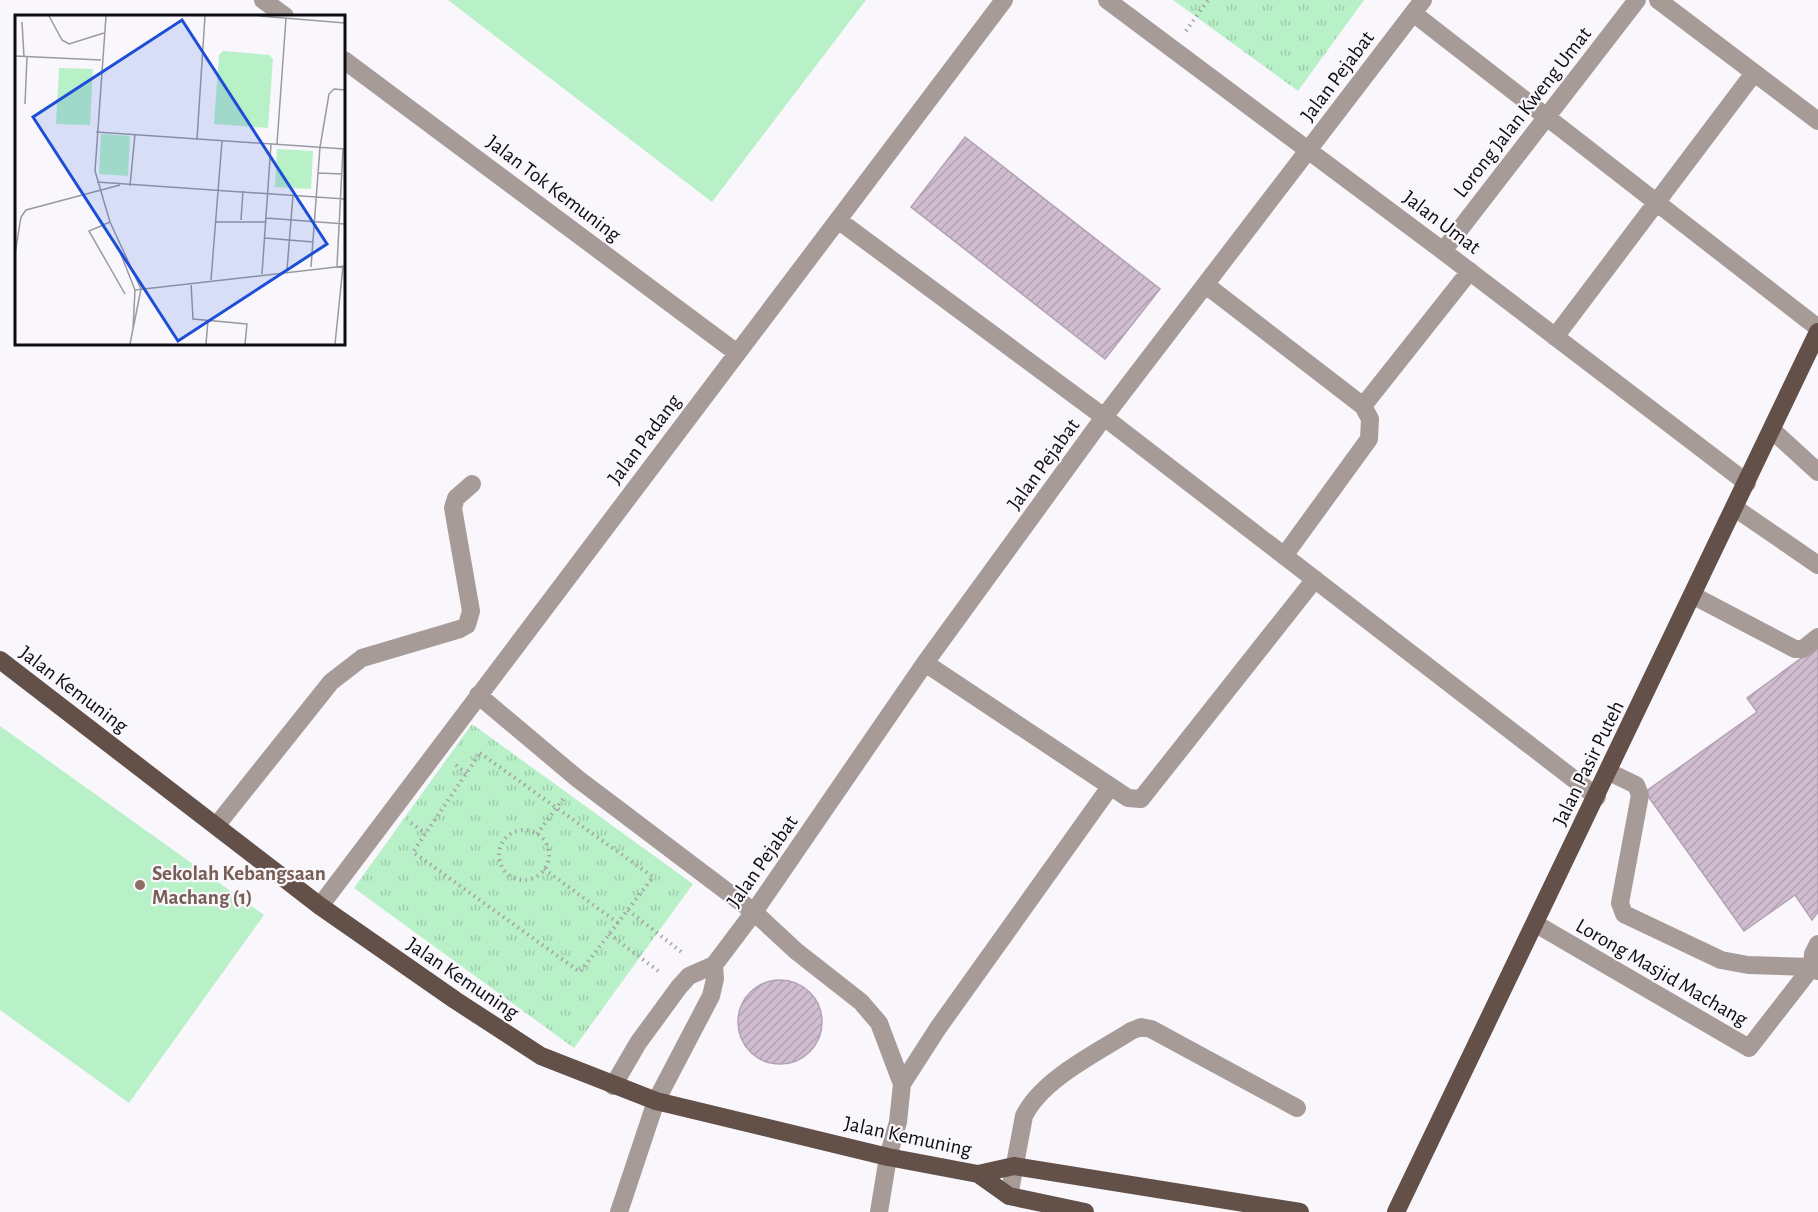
<svg xmlns="http://www.w3.org/2000/svg" width="1818" height="1212" viewBox="0 0 1818 1212" font-family="'Alegreya Sans',sans-serif">
<style>
.park{fill:url(#park-tufts)}
.pitch{fill:#b8f0c8}
.building{fill:url(#building-hatch);stroke:#b4a1b3;stroke-width:1.5}
.lines{fill:none;stroke-linecap:round;stroke-linejoin:round}
.path{stroke:#a5a3a8;stroke-width:4;stroke-dasharray:1.5 4.5;stroke-linecap:butt}
.minor{stroke:#a79b97;stroke-width:18}
.major{stroke:#635049;stroke-width:18}
.education-dot{fill:#8d6e63;stroke:#f9f7fc;stroke-width:2}
.labels{text-anchor:middle;stroke-width:4.5;stroke-linejoin:round;paint-order:stroke}
.street-label{font-size:21px;fill:#0e0c13;stroke:#f9f7fc}
.education-label{font-size:21px;font-weight:bold;fill:#785e54;stroke:#f9f7fc;text-anchor:start}
.inset-road{fill:none;stroke:#9b999f;stroke-width:1.5}
.view{fill:#1d4ed8;fill-opacity:0.15;stroke:#1d4ed8;stroke-width:3}
.inset-edge{fill:none;stroke:#0e0c13;stroke-width:3}
</style>
<defs>
<pattern id="park-tufts" width="24" height="20" patternUnits="userSpaceOnUse" patternTransform="scale(1.5)"><rect width="24" height="20" fill="#b8f0c8"/><path d="M3 7l-1-3M5 7V3M7 7l1-3M15 17l-1-3M17 17v-4M19 17l1-3" fill="none" stroke="#9dcdab"/></pattern>
<pattern id="building-hatch" width="6" height="6" patternUnits="userSpaceOnUse" patternTransform="scale(1.5)"><rect width="6" height="6" fill="#d1bdd0"/><path d="M-1 1l2-2M0 6l6-6M5 7l2-2" fill="none" stroke="#b2a1b2"/></pattern>
</defs>
<rect width="100%" height="100%" fill="#f9f7fc"/>
<!-- park -->
<path class="park" d="M1173,0h191l-66,91z
M472,724l221,160 -119,164 -220,-160z"/>
<!-- pitch -->
<path class="pitch" d="M448,0h418l-154,202z
M0,726l264,189 -135,188 -129,-93z"/>
<!-- building -->
<path class="building" d="M965,137l195,152 -55,70 -194,-152z
M1818,646v266l-6,8 -17,-25 -51,36 -99,-139 112,-80 -10,-14z
M738 1022a42 42 0 1 1 84 0a42 42 0 1 1-84 0Z"/>
<g class="lines">
<!-- path -->
<path class="path" d="M1186,31l22,-31
M480,753l173,124 -73,95 -167,-120z
M456,765l11,9
M411,823l14,10
M499 855a25 25 0 1 1 50 0a25 25 0 1 1-50 0Z
M537,834l26,-35
M544,869l74,54
M628,910l56,44
M609,934l52,39"/>
<!-- minor -->
<path class="minor" d="M263,0l22,16
M1107,0l336,251 304,232
M1658,0l160,121
M1413,13l405,315
M344,60l393,293
M838,220l266,197 493,380
M1443,251l194,-251
M1206,285l157,121
M1555,337l199,-264
M1772,430l46,42
M1735,508l83,57
M1284,556l85,-117 1,-20 -7,-13 107,-135
M1694,596l101,53h8l15,-12
M925,663l203,135 13,1 174,-220
M478,695l100,84 176,133 42,39 65,51 18,21 23,61 -4,38 -10,35 -9,55
M1609,772l27,13 4,10 -20,108 4,11 97,46 27,5 64,2 6,4
M216,826l115,-144 31,-24 98,-29 7,-4 4,-14 -18,-103 3,-10 16,-14
M320,906l684,-906
M1536,924l213,124 63,-81 1,-13 5,-10
M902,1084l36,-56 172,-241
M613,1086l25,-43 41,-56 10,-11 25,-11 40,-53 171,-249 179,-246 319,-417
M1009,1196l15,-80c18,-37 73,-63 107,-85l10,-4 10,2 146,79
M619,1212l37,-111 55,-105 4,-17 -1,-14"/>
<!-- major -->
<path class="major" d="M0,660l320,246 135,94 86,56 115,45 232,56 90,17 36,-8 286,46
M978,1174l31,22 76,16
M1396,1212l422,-880"/>
</g>
<!-- markers -->
<circle class="education-dot" cx="140" cy="885" r="6"/>
<g class="labels">
<!-- street labels -->
<g class="street-label">
<text transform="translate(1337 76) rotate(-53)" y="7">Jalan Pejabat</text>
<text transform="translate(1522 112) rotate(-52)" y="7">Lorong Jalan Kweng Umat</text>
<text transform="translate(554 188) rotate(37)" y="7">Jalan Tok Kemuning</text>
<text transform="translate(1442 222) rotate(37)" y="7">Jalan Umat</text>
<text transform="translate(644 439) rotate(-53)" y="7">Jalan Padang</text>
<text transform="translate(1043 464) rotate(-54)" y="7">Jalan Pejabat</text>
<text transform="translate(74 689) rotate(37)" y="7">Jalan Kemuning</text>
<text transform="translate(1588 763) rotate(-64)" y="7">Jalan Pasir Puteh</text>
<text transform="translate(762 861) rotate(-55)" y="7">Jalan Pejabat</text>
<text transform="translate(1662 972) rotate(30)" y="7">Lorong Masjid Machang</text>
<text transform="translate(463 978) rotate(34)" y="7">Jalan Kemuning</text>
<text transform="translate(908 1136) rotate(12)" y="7">Jalan Kemuning</text>
</g>
<!-- education labels -->
<g class="education-label">
<text x="152" y="880">Sekolah Kebangsaan<tspan x="152" dy="24">Machang (1)</tspan></text>
</g>
</g>
<!-- overview -->
<g transform="translate(15 15)">
<rect width="330" height="330" fill="#f9f7fc"/>
<path d="M86,119l29,2 -2,40 -29,-2zM262,134l36,2 -2,38 -36,-2z" fill="#b8f0c8"/>
<path d="M208,36l46,4 4,4 -5,69 -54,-4 5,-69zM44,53l34,1 -3,56 -34,-1z" fill="#b8f0c8"/>
<path class="inset-road" d="M34,1l13,24 7,4 35,-11M91,1l-11,155 15,51 31,67M245,1l85,7M7,7l2,35M0,41l86,4M10,89l2,-47M81,117l249,17M182,124l8,-123M262,129l9,-126M303,158l24,1M82,167l248,17M115,171l5,-52M251,203l79,6M226,205l2,-29M95,207l-21,9 36,63M201,207h50M250,223l48,4M103,232l17,43 -2,39M0,239l6,-37 5,-7 94,-25M322,251l6,-117M296,252l9,-120 9,-53 5,-5 11,1M272,255l6,-75M247,259l9,-130M196,265l11,-139M176,268l2,36 54,5 -2,20M120,275l210,-24M115,329l11,-55M191,329l2,-24M320,329l8,-78"/>
<path class="view" d="M167,5l145,224 -149,97 -145,-224z"/>
<rect width="330" height="330" class="inset-edge"/>
</g>
</svg>
